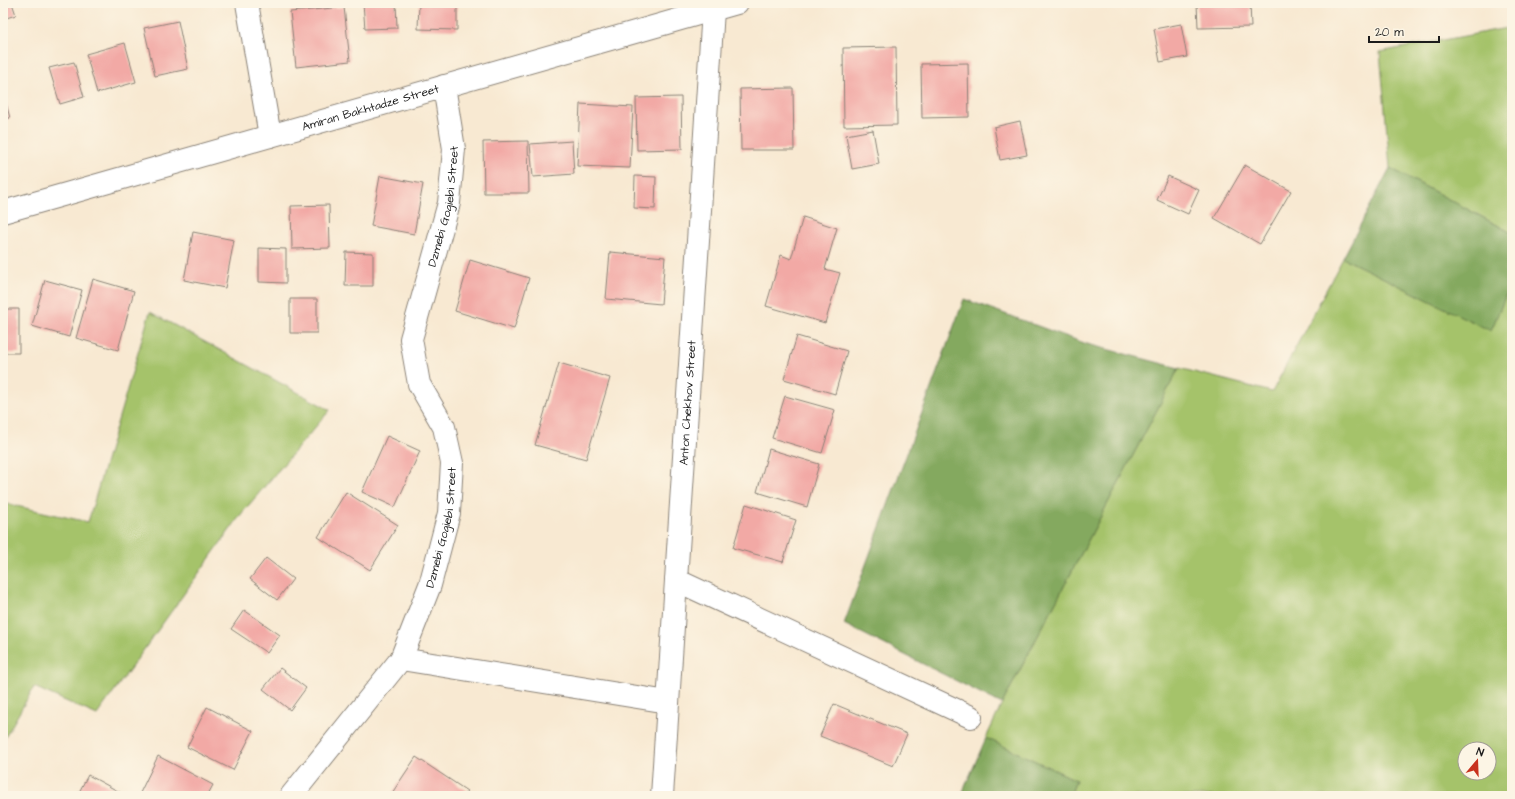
<svg xmlns="http://www.w3.org/2000/svg" width="1515" height="799" viewBox="0 0 1515 799" font-family="'Architects Daughter',sans-serif">
<style>
.green{fill:#a5c36a;stroke:#607043;fill-rule:evenodd}
.forest{fill:#84a95e;stroke:#50623d}
.building{fill:#f2a9a5}
.lines{fill:none;stroke-linecap:round;stroke-linejoin:round}
.minor-casing{stroke:#8a8277;stroke-width:24}
.minor{stroke:#fff;stroke-width:22}
.labels{text-anchor:middle;stroke-width:4;stroke-linejoin:round;paint-order:stroke}
.street-label{font-size:12px;fill:#1c1c1c;stroke:#fcf5e5}
</style>
<rect width="100%" height="100%" fill="#fcf5e5"/>
<filter id="ink" filterUnits="userSpaceOnUse"><feTurbulence type="fractalNoise" baseFrequency=".025" numOctaves="2"/><feDisplacementMap in="SourceGraphic" scale="8" xChannelSelector="R" yChannelSelector="G"/><feConvolveMatrix kernelMatrix="1 2 1 2 8 2 1 2 1" color-interpolation-filters="sRGB"/></filter>
<filter id="wash" filterUnits="userSpaceOnUse"><feTurbulence type="fractalNoise" baseFrequency=".012" numOctaves="4" result="noise"/><feDisplacementMap in="SourceGraphic" scale="16" xChannelSelector="R" yChannelSelector="G"/><feGaussianBlur stdDeviation="0.9" result="paint"/><feColorMatrix in="noise" values="0 0 0 0 0 0 0 0 0 0 0 0 0 0 0 0 0 1.4 0 .05"/><feComposite in="paint" operator="in"/></filter>
<g filter="url(#wash)">
<rect width="100%" height="100%" fill="#f8e9d2"/>
<!-- green -->
<path class="green" d="M1512,27v206l-122,-65 -10,-116z
M1343,258l148,72 21,-50v516h-442l6,-16 -90,-42 16,-34 177,-336 93,24zM1465,749h24v24h-24z
M150,312l180,98 -88,103 -145,202 -63,-28 -31,54v-238l85,19z"/>
<!-- forest -->
<path class="forest" d="M1390,168l122,65v47l-21,51 -148,-73z
M964,299l123,45 92,24 -177,336 -158,-80z
M986,738l90,42 -6,16h-109z"/>
<g id="blocks">
<!-- building -->
<path class="building" d="M3,3h9l4,12 -13,4z
M363,3h33l1,25 -32,1z
M419,3h38v27l-39,-1z
M1197,3h53l1,24 -53,1z
M344,7l6,54 -54,6 -6,-55z
M178,21l10,48 -33,7 -11,-48z
M1181,24l6,33 -27,5 -6,-33z
M125,43l11,39 -39,11 -11,-39z
M896,47l1,78 -53,1 -1,-78z
M74,62l10,35 -24,7 -11,-36z
M968,63l1,54 -47,1 -1,-54z
M793,88l1,62h-53l-1,-61z
M3,92l7,26 -7,2z
M681,97l1,52 -45,1 -1,-52z
M580,104l53,3 -3,61 -53,-2z
M1020,121l7,34 -27,5 -6,-33z
M873,130l6,34 -27,5 -6,-34z
M528,141l1,52h-45l-1,-51z
M572,141l2,33 -41,3 -3,-33z
M1245,165l46,26 -31,53 -46,-26z
M380,176l43,8 -9,50 -43,-8z
M635,176l21,1 -1,32 -21,-1z
M1168,176l31,14 -11,24 -31,-14z
M329,205l1,43 -38,1 -1,-43z
M803,217l34,11 -12,41 15,4 -15,50 -59,-17 15,-51 10,4z
M193,232l41,8 -9,48 -41,-8z
M259,248l27,1v34l-27,-1z
M346,252l27,1v33h-28z
M610,252l55,5 -4,47 -55,-5z
M470,260l59,18 -15,51 -59,-18z
M93,279l41,12 -16,59 -42,-12z
M45,280l37,10 -13,47 -37,-11z
M290,299h27v34h-27z
M3,309h16v44h-16z
M797,336l50,15 -12,43 -51,-15z
M559,363l51,15 -24,81 -51,-14z
M785,396l50,14 -13,43 -50,-15z
M387,436l33,15 -25,56 -33,-15z
M769,449l50,15 -12,43 -50,-15z
M346,492l52,33 -28,45 -52,-33z
M746,504l50,16 -13,42 -50,-14z
M266,558l27,21 -16,21 -27,-21z
M244,610l36,25 -13,18 -36,-24z
M280,668l26,20 -16,22 -27,-21z
M834,704l73,30 -14,32 -73,-30z
M207,707l46,24 -20,39 -46,-23z
M158,756l55,29 -6,11 -68,-1z
M416,757l51,34 -4,5h-73z
M88,775l39,21h-50z"/>
</g>
</g>
<g filter="url(#ink)">
<use href="#blocks" fill-opacity="0" stroke="#8a8277" stroke-width="1"/>
<g class="lines">
<!-- minor casing -->
<g class="minor-casing">
<g id="minor">
<path d="M247,3l23,133"/>
<path id="s1" d="M3,212l734,-209"/>
<path d="M676,580l295,137"/>
<path d="M401,659l267,43"/>
<path id="s2" d="M291,796l110,-137 29,-74 19,-72 3,-50 -8,-36 -25,-43 -8,-45 38,-136 5,-54 -10,-63"/>
<path id="s3" d="M662,796l51,-786"/>
</g>
</g>
<!-- minor -->
<use href="#minor" class="minor"/>
</g>
</g>
<g class="labels">
<!-- street labels -->
<g class="street-label">
<text dy="4" stroke="none"><textPath href="#s1" startOffset="382">Amiran Bakhtadze Street</textPath></text>
<text dy="4" stroke="none"><textPath href="#s2" startOffset="649">Dzmebi Gogiebi Street</textPath></text>
<text dy="4" stroke="none"><textPath href="#s3" startOffset="394">Anton Chekhov Street</textPath></text>
<text dy="4" stroke="none"><textPath href="#s2" startOffset="314">Dzmebi Gogiebi Street</textPath></text>
</g>
</g>
<!-- margin -->
<rect width="1515" height="799" fill="none" stroke="#fcf5e5" stroke-width="16"/>
<!-- north arrow -->
<g transform="translate(1477 761) rotate(19)"><circle r="19" fill="#fcf5e5" stroke="#a29e95"/>
<path d="M0-3L7 15L0 10L-7 15Z" fill="#c8321e"/>
<text y="-6" font-size="11" font-weight="bold" text-anchor="middle" fill="#1c1c1c">N</text>
</g>
<!-- scale -->
<path d="M1369 36v6h70v-6" fill="none" stroke="#1c1c1c" stroke-width="2"/>
<text x="1375" y="36" font-size="12" fill="#1c1c1c" stroke="#fcf5e5" stroke-width="3" paint-order="stroke">20 m</text>
</svg>
